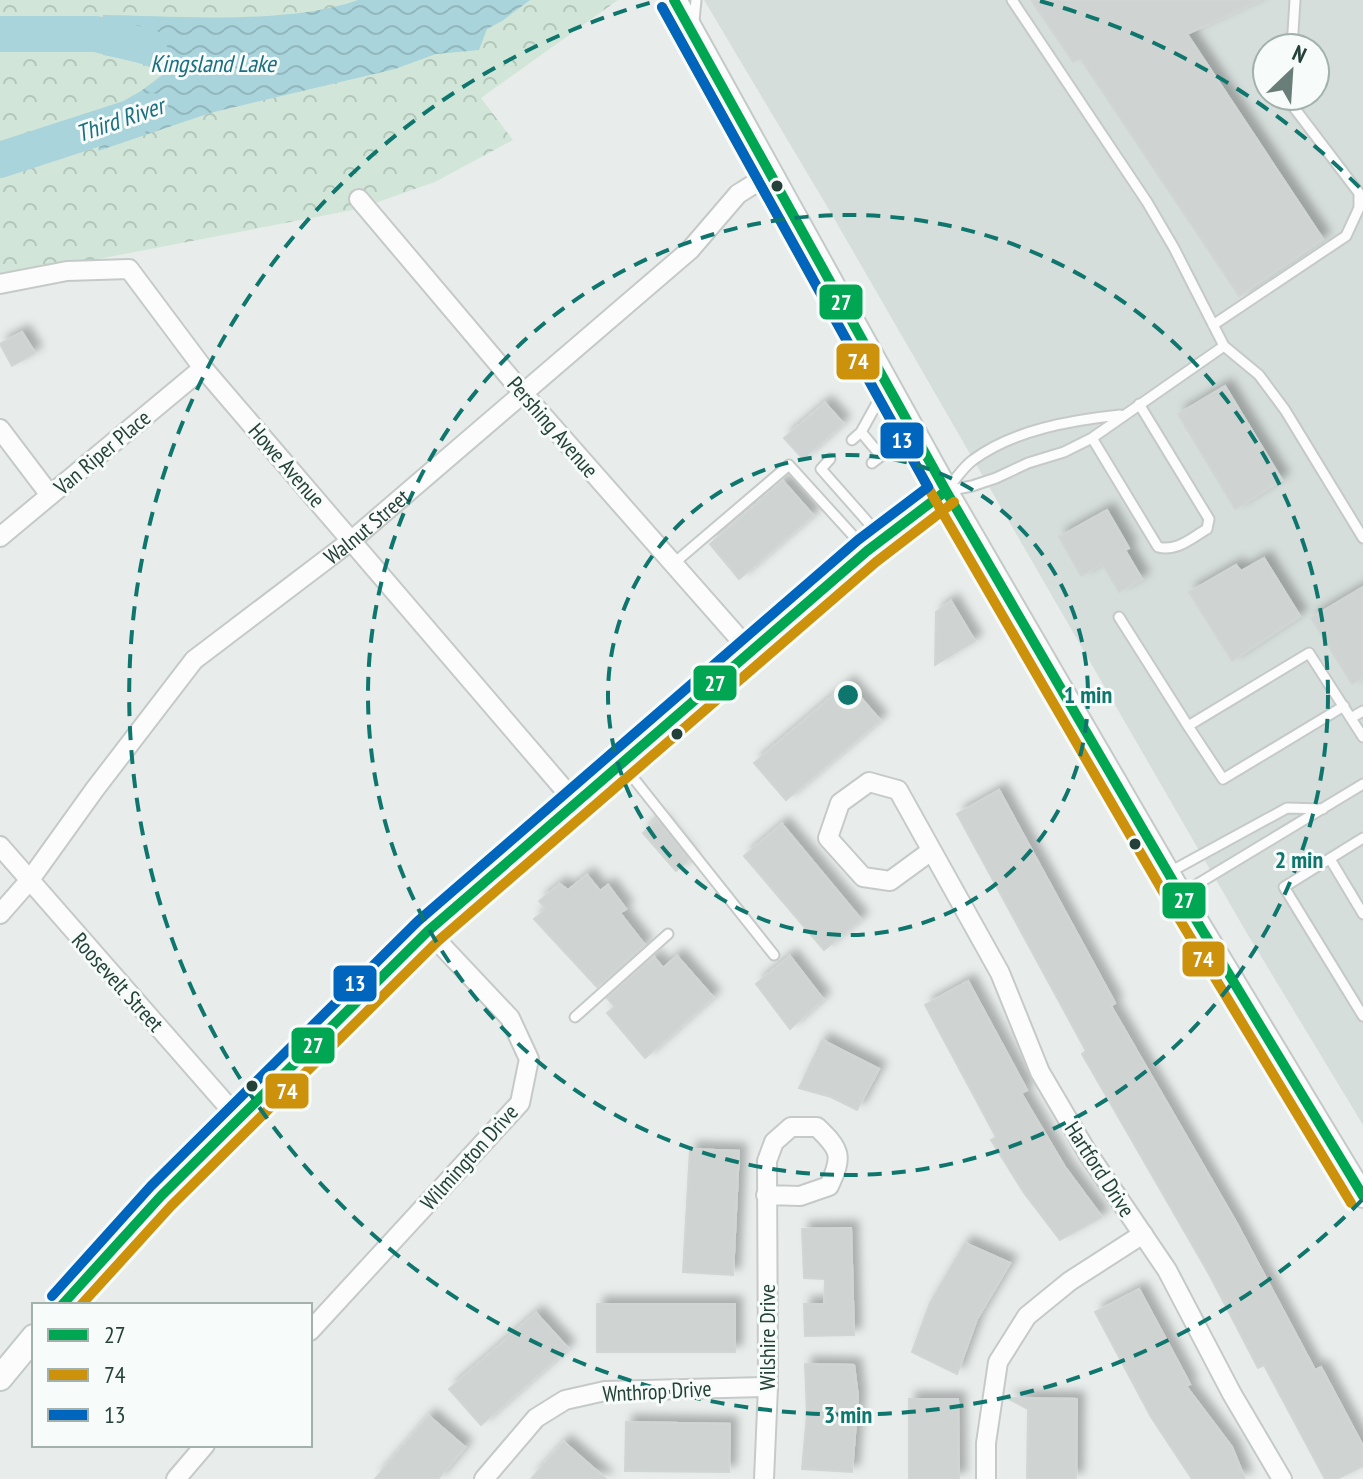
<svg xmlns="http://www.w3.org/2000/svg" width="1363" height="1479" viewBox="0 0 1363 1479" font-family="'PT Sans Narrow',sans-serif">
<style>
.built{fill:#d6dedb;fill-rule:evenodd}
.park{fill:url(#park-crowns)}
.water{fill:url(#water-waves)}
.lines{fill:none;stroke-linecap:round;stroke-linejoin:round}
.river{stroke:#a9d4db;stroke-width:36}
.building{fill:#cfd4d2;stroke:#d1d6d4;stroke-width:2;filter:url(#shadow)}
.service-casing{stroke:#c5cac8;stroke-width:13}
.minor-casing{stroke:#c5cac8;stroke-width:22}
.tertiary-casing{stroke:#c5cac8;stroke-width:26}
.secondary-casing{stroke:#c3cbc8;stroke-width:28}
.service{stroke:#fcfcfc;stroke-width:9}
.minor{stroke:#fcfcfc;stroke-width:18}
.tertiary{stroke:#fcfcfc;stroke-width:22}
.secondary{stroke:#fcfcfc;stroke-width:24}
.bus-1-casing{stroke:#f7fbf9;stroke-width:16}
.bus-2-casing{stroke:#f7fbf9;stroke-width:16}
.bus-3-casing{stroke:#f7fbf9;stroke-width:16}
.bus-1{stroke:#00a651;stroke-width:10}
.bus-2{stroke:#cd920c;stroke-width:10}
.bus-3{stroke:#0065bd;stroke-width:10}
.ring{fill:none;stroke:#0f766e;stroke-width:4;stroke-dasharray:14 10}
.bus-dot{fill:#24423a;stroke:#f7fbf9;stroke-width:3}
.labels{text-anchor:middle;stroke-width:6;stroke-linejoin:round;paint-order:stroke}
.street-label{font-size:22px;fill:#24423a;stroke:#f7fbf9}
.water-label{font-size:24px;font-style:italic;fill:#1c6f80;stroke:#f7fbf9}
.centre{fill:#0f766e;stroke:#f7fbf9;stroke-width:4}
.ring-label{font-size:24px;text-anchor:middle;font-weight:bold;fill:#0f766e;stroke:#f7fbf9;stroke-width:6;stroke-linejoin:round;paint-order:stroke}
.line-badge{stroke:#f7fbf9;stroke-width:3}
.badge-label{font-size:22px;text-anchor:middle;font-weight:bold;fill:#fff}
</style>
<defs>
<pattern id="park-crowns" width="20" height="18" patternUnits="userSpaceOnUse" patternTransform="scale(2)"><rect width="20" height="18" fill="#d1e6d8"/><path d="M2 6a3 3 0 1 1 6 0M12 15a3 3 0 1 1 6 0" fill="none" stroke="#b3c6ba"/></pattern>
<pattern id="water-waves" width="16" height="10" patternUnits="userSpaceOnUse" patternTransform="scale(2)"><rect width="16" height="10" fill="#a9d4db"/><path d="M0 5q4-4 8 0t8 0" fill="none" stroke="#91b7bd"/></pattern>
<filter id="shadow"><feDropShadow dx="7" dy="-7" stdDeviation="4" flood-color="#0004"/></filter>
</defs>
<rect width="100%" height="100%" fill="#e8edeb"/>
<!-- built -->
<path class="built" d="M704,0h659v1125l-118,-195 -417,-722zM1267,48h48v48h-48z"/>
<!-- park -->
<path class="park" d="M0,0h618l-137,98 32,42 -78,42 -77,27 -358,69z"/>
<!-- water -->
<path class="water" d="M358,0h172l-28,21 -15,8 -8,21 -43,4 -41,15 -185,44 -112,38 13,-43 30,-17 24,-18 -31,-12 -31,-6v-40c74,1 186,10 255,-15z"/>
<g class="lines">
<!-- river -->
<path class="river" d="M0,34h96l53,13
M0,160l151,-49"/>
</g>
<!-- building -->
<path class="building" d="M1031,0h229l-73,34 136,205 -84,57 -159,-238 -7,4z
M22,332l13,21 -23,13 -12,-22z
M1225,386l57,94 -47,29 -57,-95z
M825,403l18,20 -40,36 -19,-21z
M783,481l30,34 -74,64 -29,-35z
M1107,510l22,38 -4,2 17,29 -23,13 -17,-28 -21,12 -22,-39z
M1264,558l36,58 -68,45 -43,-69 47,-27 5,6z
M1363,587v90l-11,7 -41,-66z
M951,601l24,40 -40,24 1,-53z
M848,683l32,37 -94,80 -32,-37z
M999,790l116,213 -4,3 125,216 79,148 6,-3 42,79v20l-26,13h-12l-61,-114 -6,3 -49,-94 -127,-220 4,-3 -129,-237z
M657,820l32,40 -13,11 -33,-38z
M782,824l79,95 -37,31 -80,-94z
M587,875l13,16 8,-6 18,24 -6,4 25,32 -48,42 -63,-68 12,-10 -7,-8 21,-17 8,6z
M677,956l36,41 -68,61 -38,-45 8,-6 -8,-9 47,-41 9,11z
M790,956l33,43 -33,30 -34,-45z
M968,981l59,109 -6,3 44,74 37,50 -42,23 -36,-47 -33,-53 5,-3 -71,-132z
M822,1040l57,29 -22,41 -26,-13 -32,-9z
M690,1149l49,2 -6,124 -50,-3z
M851,1228l3,107 -49,1 -1,-32h20l1,-25 -21,-1 -2,-49z
M965,1243l45,20 -33,56 -20,55 -45,-22 18,-49z
M1139,1289l51,95 -4,2 46,61 13,32h-53l-41,-62 -56,-105z
M597,1304h138v48h-138z
M536,1313l32,35 -87,77 -32,-36z
M805,1364l49,1 4,32 -6,75 -50,-3 5,-55z
M1007,1398l70,1 -1,80h-49l1,-70z
M909,1399h49l1,80h-50z
M429,1416l36,31 -27,32h-63z
M626,1422l104,2 -1,48 -104,-1z
M564,1442l42,37h-75z"/>
<g class="lines">
<!-- service casing -->
<g class="service-casing">
<path id="service" d="M1012,0l135,202 27,46 50,98 35,29 26,35 78,128
M694,21l2,-21
M1292,48l3,-48
M1213,325l133,-89 13,-28v-15l-70,-92v-5
M861,432l20,24 -9,7
M1092,438l66,109c19,5 33,-9 49,-18l2,-10 -70,-115
M852,440l9,-8 25,-45
M830,459l-9,10 60,68
M948,488c8,-9 15,-21 25,-28 40,-30 99,-40 147,-45
M946,491l26,-5 24,-8 32,-15 36,-11 28,-14 132,-92
M673,564l116,-99 78,86
M1119,617l69,109 121,-73 54,84
M1351,718l12,-7
M1188,726l35,53 121,-73
M623,765l151,190
M1363,838l-79,49 79,129
M1330,859l33,55
M1168,873l119,-65 36,1
M1181,894l182,-110
M575,1017l93,-83"/>
</g>
<!-- minor casing -->
<g class="minor-casing">
<g id="minor">
<path d="M359,199l164,194 228,259"/>
<path d="M0,284l67,-13 62,-2 74,99 372,434"/>
<path d="M0,429l50,66"/>
<path d="M0,537l203,-169"/>
<path d="M0,846l238,272"/>
<path d="M931,851l-41,30 -27,-4 -35,-39 12,-35 29,-21 29,8 102,183 40,99 47,80 80,118 65,124 50,85"/>
<path id="s1" d="M0,914l29,-33 66,-92 99,-129 158,-120 338,-290 48,-56 32,-20"/>
<path d="M310,1331l210,-228 9,-44 -19,-41 -82,-87"/>
<path d="M176,1479l29,-34"/>
<path d="M484,1479l52,-61 29,-18 40,-9 163,-4"/>
<path d="M764,1479l4,-92 -1,-226 7,-19 17,-15h26c24,23 26,29 12,59l-29,10 -34,-1"/>
<path d="M986,1479v-36l12,-81 29,-46 43,-35 73,-47"/>
</g>
</g>
<!-- tertiary casing -->
<g class="tertiary-casing">
<path id="tertiary" d="M946,491l235,404 182,301"/>
</g>
<!-- secondary casing -->
<g class="secondary-casing">
<path id="secondary" d="M62,1305l99,-109 267,-265 439,-380 79,-60 -272,-491
M0,1378l34,-41"/>
</g>
<!-- service -->
<use href="#service" class="service"/>
<!-- minor -->
<use href="#minor" class="minor"/>
<!-- tertiary -->
<use href="#tertiary" class="tertiary"/>
<!-- secondary -->
<use href="#secondary" class="secondary"/>
<!-- bus-1 casing -->
<g class="bus-1-casing">
<path id="bus-1" d="M674,0l272,491 235,404 182,301
M62,1305l99,-109 267,-265 439,-380 79,-60"/>
</g>
<!-- bus-2 casing -->
<g class="bus-2-casing">
<path id="bus-2" d="M662,7l272,491 235,404 182,301
M81,1305l90,-99 267,-265 438,-379 78,-60"/>
</g>
<!-- bus-3 casing -->
<g class="bus-3-casing">
<path id="bus-3" d="M52,1296l99,-110 267,-265 440,-381 70,-53 -266,-480"/>
</g>
<!-- bus-1 -->
<use href="#bus-1" class="bus-1"/>
<!-- bus-2 -->
<use href="#bus-2" class="bus-2"/>
<!-- bus-3 -->
<use href="#bus-3" class="bus-3"/>
</g>
<!-- distance rings -->
<g class="ring">
<circle cx="848" cy="695" r="240"/>
<circle cx="848" cy="695" r="480"/>
<path d="M1362 1200A720 720 0 1 1 656 1M1040 1A720 720 0 0 1 1362 190"/>
</g>
<!-- markers -->
<g class="bus-dot">
<circle cx="777" cy="186" r="7"/>
<circle cx="677" cy="734" r="7"/>
<circle cx="1135" cy="844" r="7"/>
<circle cx="252" cy="1086" r="7"/>
</g>
<g class="labels">
<!-- street labels -->
<g class="street-label">
<text transform="translate(553 427) rotate(49)" y="8">Pershing Avenue</text>
<text transform="translate(102 452) rotate(-40)" y="8">Van Riper Place</text>
<text transform="translate(287 465) rotate(49)" y="8">Howe Avenue</text>
<text dy="8" stroke="none"><textPath href="#s1" startOffset="538">Walnut Street</textPath></text>
<text transform="translate(118 982) rotate(48)" y="8">Roosevelt Street</text>
<text transform="translate(469 1157) rotate(-48)" y="8">Wilmington Drive</text>
<text transform="translate(1100 1169) rotate(57)" y="8">Hartford Drive</text>
<text transform="translate(767 1337) rotate(-90)" y="8">Wilshire Drive</text>
<text transform="translate(657 1391) rotate(-3)" y="8">Wnthrop Drive</text>
</g>
<!-- water labels -->
<g class="water-label">
<text x="213" y="72">Kingsland Lake</text>
<text transform="translate(120 120) rotate(-19)" y="8">Third River</text>
</g>
</g>
<circle cx="848" cy="695" r="12" class="centre"/>
<g class="ring-label">
<text x="1088" y="703">1 min</text>
<text x="1299" y="868">2 min</text>
<text x="848" y="1423">3 min</text>
</g>
<g class="line-badge">
<rect x="818" y="283" width="46" height="38" rx="8" fill="#00a651"/>
<rect x="835" y="342" width="46" height="39" rx="8" fill="#cd920c"/>
<rect x="879" y="421" width="46" height="39" rx="8" fill="#0065bd"/>
<rect x="692" y="664" width="46" height="38" rx="8" fill="#00a651"/>
<rect x="1161" y="881" width="46" height="39" rx="8" fill="#00a651"/>
<rect x="1181" y="940" width="45" height="38" rx="8" fill="#cd920c"/>
<rect x="332" y="964" width="46" height="39" rx="8" fill="#0065bd"/>
<rect x="290" y="1026" width="46" height="39" rx="8" fill="#00a651"/>
<rect x="264" y="1072" width="46" height="38" rx="8" fill="#cd920c"/>
</g>
<g class="badge-label">
<text x="841" y="310">27</text>
<text x="858" y="369">74</text>
<text x="902" y="448">13</text>
<text x="715" y="691">27</text>
<text x="1184" y="908">27</text>
<text x="1203" y="967">74</text>
<text x="355" y="991">13</text>
<text x="313" y="1053">27</text>
<text x="287" y="1099">74</text>
</g>
<!-- legend -->
<rect x="32" y="1303" width="280" height="144" fill="#f7fbf9" stroke="#a3b1ad" stroke-width="2"/>
<rect x="48" y="1329" width="40" height="12" fill="#00a651" stroke="#a3b1ad" stroke-width="2"/>
<text x="104" y="1343" font-size="24" fill="#24423a">27</text>
<rect x="48" y="1369" width="40" height="12" fill="#cd920c" stroke="#a3b1ad" stroke-width="2"/>
<text x="104" y="1383" font-size="24" fill="#24423a">74</text>
<rect x="48" y="1409" width="40" height="12" fill="#0065bd" stroke="#a3b1ad" stroke-width="2"/>
<text x="104" y="1423" font-size="24" fill="#24423a">13</text>
<!-- north arrow -->
<g transform="translate(1291 72) rotate(25)"><circle r="38" fill="#f7fbf9" stroke="#a3b1ad" stroke-width="2"/>
<path d="M0-6L14 30L0 20L-14 30Z" fill="#697e78"/>
<text y="-12" font-size="22" font-weight="bold" text-anchor="middle" fill="#24423a">N</text>
</g>
</svg>
